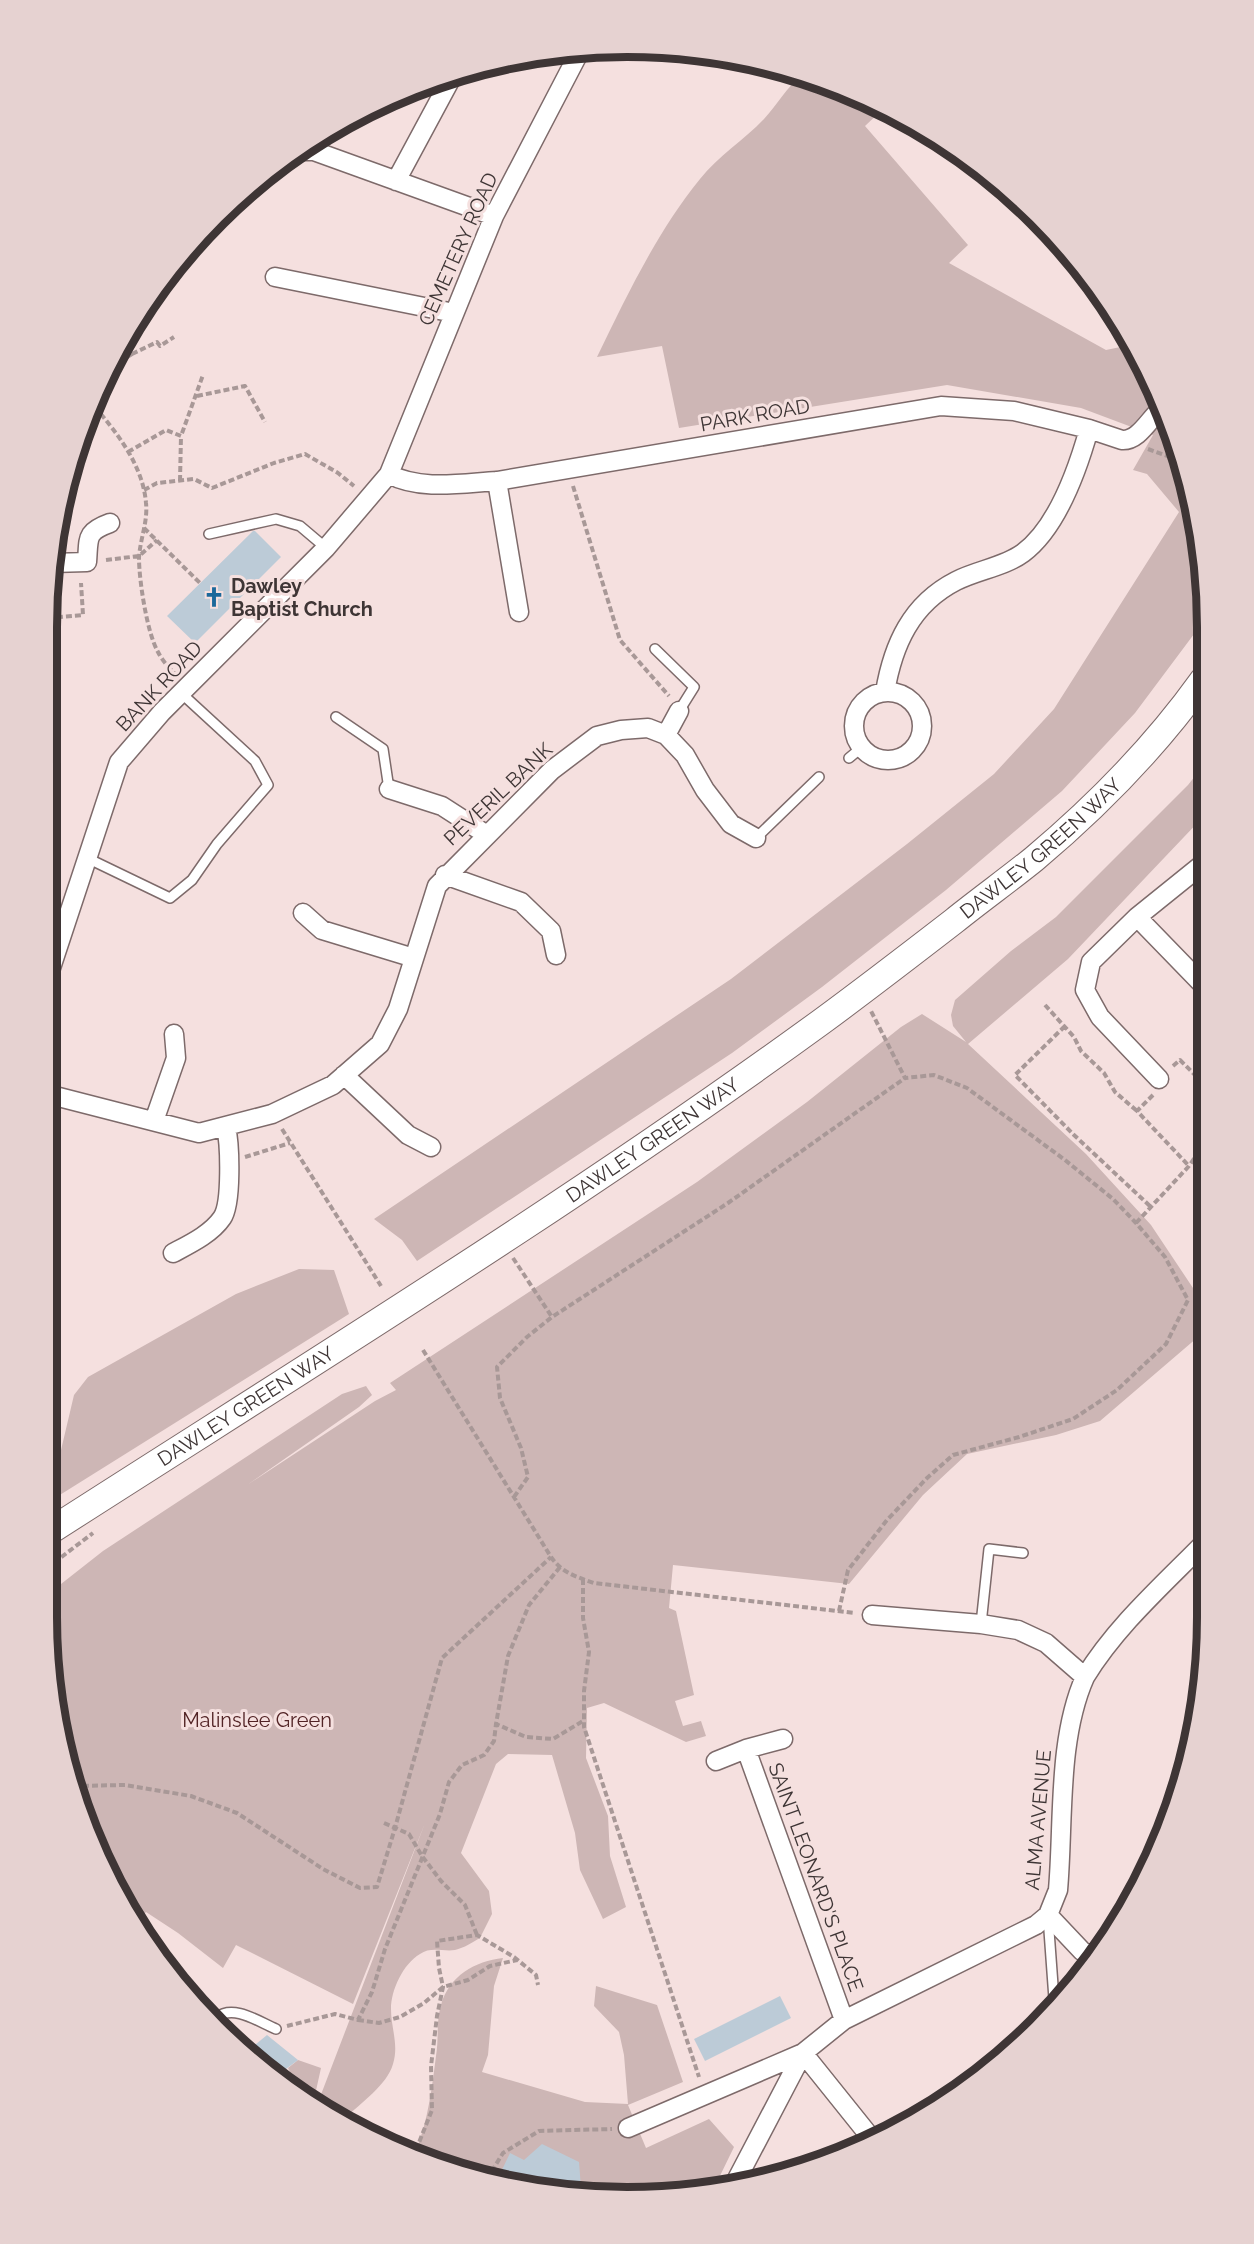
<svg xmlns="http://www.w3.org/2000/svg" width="1254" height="2244" viewBox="0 0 1254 2244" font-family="Raleway,sans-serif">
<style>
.green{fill:#cdb6b5}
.building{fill:#bccbd7}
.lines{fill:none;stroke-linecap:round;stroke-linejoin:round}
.service-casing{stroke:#7d6a6a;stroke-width:12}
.minor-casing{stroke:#7d6a6a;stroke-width:21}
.secondary-casing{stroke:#7d6a6a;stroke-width:28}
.path{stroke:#a89897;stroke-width:4;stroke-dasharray:6 3;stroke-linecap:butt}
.service{stroke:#fff;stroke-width:9}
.minor{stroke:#fff;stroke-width:18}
.secondary{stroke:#fff;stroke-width:26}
.labels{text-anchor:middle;stroke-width:6;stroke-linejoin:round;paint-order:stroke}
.street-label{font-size:20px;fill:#3e3535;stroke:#f5e0df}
.poi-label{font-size:20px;font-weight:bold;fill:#3e3535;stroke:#f5e0df;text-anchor:start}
.park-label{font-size:20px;fill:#522325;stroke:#f5e0df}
.rim{fill:none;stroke:#3e3535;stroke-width:8}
</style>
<rect width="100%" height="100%" fill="#f5e0df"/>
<!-- green -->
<path class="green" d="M803,75l11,2 69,32 -18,17 103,119 -19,18 157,87 24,-5 47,95 26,112v70l-68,91 -73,78 -116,99 -124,97 -90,66 -315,208 -15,-21 -28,-21 357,-240 176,-135 87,-70 60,-65 125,-197 -32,-38 -14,-4 20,-35 -72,-27 -134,-23 -268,43 -17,-82 -65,11c30,-62 60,-125 103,-178 18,-23 44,-39 64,-60 14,-15 22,-32 39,-44z
M1203,766v51l-135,142 -100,85 118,110 65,71 54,81v25l-105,90 -44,14 -89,19 -44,41 -74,89 -176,-19 -4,43 7,3 18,84 -19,6 8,25 18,-5 5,15 -20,6 -82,-39 -17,5 -1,50 22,58 2,40 16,51 -23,12 -23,-49 -5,-37 -23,-78 -44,-1 -12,10 -35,89 28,38 3,23 -12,24c-7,4 -16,10 -25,12 -12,2 -24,-4 -35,4 -17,10 -29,36 -29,55 0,19 8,36 2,55 -6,21 -32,39 -48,54l-28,-13 108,-282 -72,181 -117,-59 -13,23 -45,-35 -32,-21 -7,7 -62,-116 -30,-186v-22l56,-44 239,-157 24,-8 6,9 -13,12 -112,78 128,-84 21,-11 -6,-7 307,-201 110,-80 94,-75 21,-13 44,28 -13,-16 -2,-11 4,-15 56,-49 45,-34 132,-132z
M299,1269l35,1 15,44 -302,189v-32l10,-4 17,-72 14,-18 148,-83z
M503,1958l-9,28 -6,69 -6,17 103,30 43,2 -4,-49 -5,-23 -25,-26 2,-20 61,19 26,77 -55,23 18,43 63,-29 25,28 -18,37 -51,12 -189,-18 -60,-28c12,-29 16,-63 20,-94 3,-17 0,-35 5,-51 8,-29 34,-44 62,-47z
M298,2060l23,8 -8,36 -9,-5 -15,-14 1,-13 -2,-4z"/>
<!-- building -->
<path class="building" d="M253,531h2l26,26 -86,86 -28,-27z
M780,1996l11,22 -86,43 -11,-22z
M267,2035l31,25 -20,15 -28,-26z
M542,2144l37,18 2,26 -67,-7 -14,-7 10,-21 14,7z"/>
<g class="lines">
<!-- service casing -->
<g class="service-casing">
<path id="service" d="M209,534l67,-15 24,7 26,22
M655,649l39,38 -15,24
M336,717l47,32 6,40
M849,758l12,-10
M756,838l63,-61
M87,858l83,40 22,-18 25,-36 51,-59 -13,-24 -74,-68
M981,1624l8,-75 34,4
M1048,1917l6,82
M217,2017c17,-13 42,5 59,12"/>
</g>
<!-- minor casing -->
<g class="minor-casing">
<path id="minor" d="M299,151h15l180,65
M396,181l57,-106
M275,277l179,36
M389,474c31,17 74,9 108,7l444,-75 73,5 75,18 33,11c14,1 24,-15 33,-25
M497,481l22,131
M52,563l35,-1c2,-24 -2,-30 23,-39
M885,692c8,-47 26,-88 71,-111 21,-11 48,-14 67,-28 35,-26 55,-85 66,-124
M854 726a34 34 0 1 1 68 0a34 34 0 1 1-68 0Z
M666,735l13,-24
M389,789l53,17 45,29
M445,875l76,27 30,29 5,24
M303,913l19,17 92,28
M1137,917l67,69
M47,980l72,-218 43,-50 164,-164 63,-74 105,-258 87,-167
M344,1075l64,60 23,12
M1159,1079l-59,-62 -15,-27 6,-28 46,-45 67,-54
M47,1094l152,39 73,-19 61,-29 47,-41 18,-35 39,-123 115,-116 45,-34 24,-6 27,-2 18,7 19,20 20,35 26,34 25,14
M154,1121l22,-63 -2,-24
M173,1253c17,-9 38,-19 49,-35 10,-14 8,-74 4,-91
M1085,1677c32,-52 79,-93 121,-136
M746,1749l98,271
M716,1761l30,-12 37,-10
M1048,1915l34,36 9,4
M628,2128l175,-75 69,86
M737,2179l66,-126 41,-33 192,-95 12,-10 10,-25c6,-68 -1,-150 27,-213l-39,-34 -28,-13 -37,-6 -109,-9"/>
</g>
<!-- secondary casing -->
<g class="secondary-casing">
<g id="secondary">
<path id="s1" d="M47,1533c260,-167 524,-329 774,-511 45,-33 89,-67 133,-101 26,-21 54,-41 80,-62 63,-53 121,-112 169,-179"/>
</g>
</g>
<!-- path -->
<path class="path" d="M543,55l10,9
M132,354l25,-12 3,4 14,-9
M112,367l20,-13 -9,-15
M197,396l48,-10 20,36
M95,407c23,27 48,59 51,96 2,19 -6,36 -7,55 0,22 8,75 19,94 4,8 11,16 17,22
M1148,449l33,12
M128,452l38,-22 15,6 22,-61
M180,481l1,-45
M573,486l47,154 49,56
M144,490l13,-7 37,-4 18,9 62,-25 31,-9 33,19 16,13
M144,528l56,55
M106,560l33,-4 18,-16
M48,618l35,-3 -2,-32
M1045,1005l29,32 7,14 23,22 11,19 22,19
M1065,1026l-50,49 59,60 77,72
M1173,1066l7,-6 24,24
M1153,1095l-16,16 52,55
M282,1129l99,157
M245,1157l45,-14
M1136,1223l53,-57 16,-23
M1200,1254l5,-5
M513,1258l39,59
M423,1350l128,207c11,16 26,20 43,26l261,30
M514,1497l14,-20 -7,-29 -21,-50 -3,-31 30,-30 25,-20 176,-114 177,-125
M560,1567l-31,38 -21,51 -12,68 30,13 27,2 30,-18
M47,1568l46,-35
M583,1579v39l6,34 -5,39v36l115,350
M839,1611l9,-41 39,-50 40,-42 26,-23 66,-18 54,-18 44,-29 49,-46 22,-44 -23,-43 -29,-34 -23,-24 -48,-39 -98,-72 -33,-13 -29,3 -34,-67
M74,1786l51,-1 66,11 46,17 86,56 37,19 17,-1 18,-59 47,-170 109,-101
M384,1823l25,11 13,22 19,25 24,24 12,30
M358,2020l21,3 21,-6 24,-14 19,-16 25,-7 22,-14 27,-6
M287,2026l48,-12 23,6 14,-28 13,-43 55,-135 9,-32 13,-17 22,-10 10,-14 2,-17
M416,2150l16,-40 -1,-44 6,-50 6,-29 -4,-19 -2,-27 40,-6 37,22 22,18 2,10
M487,2179l16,-26 36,-22 73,-2"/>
<!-- service -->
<use href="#service" class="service"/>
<!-- minor -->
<use href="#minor" class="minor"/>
<!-- secondary -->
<use href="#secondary" class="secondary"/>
</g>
<!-- icons -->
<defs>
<g id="church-bare" transform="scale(1.62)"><path d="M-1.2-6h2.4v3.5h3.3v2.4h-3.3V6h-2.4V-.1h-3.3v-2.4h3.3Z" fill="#1c689a" stroke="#f5e0df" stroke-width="2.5" paint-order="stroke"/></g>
</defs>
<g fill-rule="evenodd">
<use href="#church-bare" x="214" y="597"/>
</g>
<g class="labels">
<!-- street labels -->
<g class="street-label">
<text transform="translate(458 249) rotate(-66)" y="7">CEMETERY ROAD</text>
<text transform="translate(755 415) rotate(-10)" y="7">PARK ROAD</text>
<text transform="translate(159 686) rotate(-47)" y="7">BANK ROAD</text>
<text transform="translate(498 794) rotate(-43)" y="7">PEVERIL BANK</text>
<text dy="7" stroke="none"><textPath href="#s1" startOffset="1208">DAWLEY GREEN WAY</textPath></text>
<text dy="7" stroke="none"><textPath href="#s1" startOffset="722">DAWLEY GREEN WAY</textPath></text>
<text dy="7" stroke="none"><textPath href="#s1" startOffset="236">DAWLEY GREEN WAY</textPath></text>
<text transform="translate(1038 1820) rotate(-85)" y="7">ALMA AVENUE</text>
<text transform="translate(816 1877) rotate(70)" y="7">SAINT LEONARD'S PLACE</text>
</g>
<!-- poi labels -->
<g class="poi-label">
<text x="231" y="593">Dawley<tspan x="231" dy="23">Baptist Church</tspan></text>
</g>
<!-- park labels -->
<g class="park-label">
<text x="257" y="1727">Malinslee Green</text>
</g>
</g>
<!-- crop -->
<path d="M0 0H1254V2244H0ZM627 57H627A570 570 0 0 1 1197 627V1617A570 570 0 0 1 627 2187H627A570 570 0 0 1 57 1617V627A570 570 0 0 1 627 57Z" fill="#e6d2d1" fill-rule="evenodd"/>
<path class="rim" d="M627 57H627A570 570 0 0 1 1197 627V1617A570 570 0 0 1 627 2187H627A570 570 0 0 1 57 1617V627A570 570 0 0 1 627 57Z"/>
</svg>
